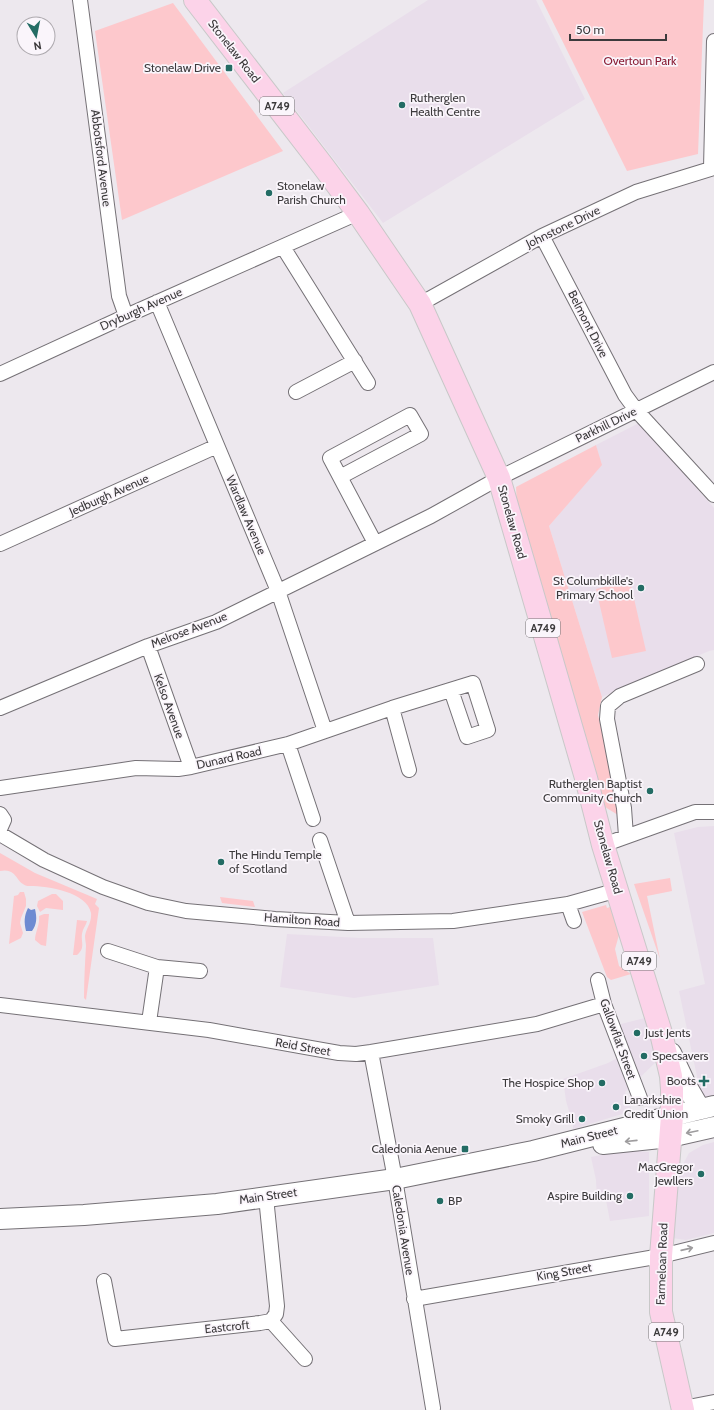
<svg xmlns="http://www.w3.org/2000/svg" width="714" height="1410" viewBox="0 0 714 1410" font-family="Cabin,sans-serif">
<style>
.built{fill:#e9deeb}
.green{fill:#fdc8cc}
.water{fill:#6d8bd2}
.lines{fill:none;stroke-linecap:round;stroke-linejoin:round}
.street-casing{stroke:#757176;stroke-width:16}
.secondary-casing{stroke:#757176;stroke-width:22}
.primary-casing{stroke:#c8c8c8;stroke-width:24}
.street{stroke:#fff;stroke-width:14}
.secondary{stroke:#fff;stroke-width:20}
.primary{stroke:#fcd3e9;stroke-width:22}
.oneway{stroke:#9e9c9e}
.poi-dot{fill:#236c64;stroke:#faf5fb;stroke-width:1.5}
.labels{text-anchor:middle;stroke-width:3.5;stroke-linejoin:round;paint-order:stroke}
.shield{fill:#faf5fb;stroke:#757275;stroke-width:1}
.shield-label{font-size:11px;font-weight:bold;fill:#3c3a3c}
.street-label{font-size:12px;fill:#3c3a3c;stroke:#faf5fb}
.park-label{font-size:12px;fill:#8a1e36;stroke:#faf5fb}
.poi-label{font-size:12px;fill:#3c3a3c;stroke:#faf5fb;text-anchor:end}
</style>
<rect width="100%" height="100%" fill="#ede8ee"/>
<!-- built -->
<path class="built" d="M428,0h108l49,99 -202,124 -100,-130z
M639,423l75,85v142l-5,1 -107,46 -53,-171 52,-61 -5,-20z
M714,826v275h-7l-8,-15 -20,-95 26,-7 -31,-151 24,-6z
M287,934l73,4h73l6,47 -85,13 -74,-11z
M649,1017l8,44 -32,31 7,19 -59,18v-5l-7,-23 -3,-22 45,-16 19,-10 -6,-29z
M714,1142v91l-28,7 -14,-2 6,-64 11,-21 14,-8z
M626,1150l23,2v64l-39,5 -4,-21 -9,1 -1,-21 -5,-23z"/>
<!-- green -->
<path class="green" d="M542,0h162l-6,154 -71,17z
M173,3l110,148 -161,69 -27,-189z
M596,445l6,20 -53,61 53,171 -4,18 22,94 -2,6 -13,-8 -88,-301 -1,-19z
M630,581l16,70 -34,7 -16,-69z
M0,853l35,20 62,26 -2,5 4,4 -13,92 -2,-2c0,-18 1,-35 2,-52 0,-3 -1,-6 -1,-10 1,-8 7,-13 6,-23 -4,-21 -43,-27 -61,-27 -15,0 -11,-19 -30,-15z
M670,878l2,13 -25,5 13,63 -26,-75z
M20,892h4l2,7v7l-5,12 -1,5 3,10 -2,5 -12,6 5,-48 4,-1z
M52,894h4l7,7v9l-17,-2 -6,4 -3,-6 1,-5z
M220,897l33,4 2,6 -33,-4z
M606,905l1,3 3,-1 9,28 -4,14 4,17 12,8 -20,6 -4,-3 -25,-65z
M44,914h5l-3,32 -5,-1 -6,-5c0,-8 5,-15 4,-24z
M77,920l10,1c-1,4 -3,6 -4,9 -4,11 4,16 -6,25h-4z"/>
<!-- water -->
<path class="water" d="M28,908l3,2 4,-1c2,9 2,15 -3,22h-6c-2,-9 -2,-15 2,-23z"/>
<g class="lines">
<!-- street casing -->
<g class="street-casing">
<path id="street" d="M80,0l39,296 7,20
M711,168l3,-127
M542,236l83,159 11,15 78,85
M283,247l85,136
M157,302l121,289 47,140
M420,304l122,-68 94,-44 78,-24
M0,374l126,-58 232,-103
M296,392l59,-31
M340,477l81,-43 -11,-19 -80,43 45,85
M0,544l217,-98
M148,646l43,121
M0,708l148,-62 68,-24 215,-106 68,-38 215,-106
M392,708l17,62
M288,744l25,75
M0,788l136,-20 42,1 13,-2 97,-23 104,-36 81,-25 15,47 -21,7 -16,-47
M0,814l4,6 -4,9
M0,834l44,26 59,27 45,16 38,8 89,8 73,4 105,-2 115,-17 50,-14
M626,836l-2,-28 -17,-89 1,-13 12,-10 77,-32
M320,840l28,83
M603,845l92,-33h19
M568,904l6,17
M108,951l49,16 43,4
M598,980l6,24 36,94
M0,1005l209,25 130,23 17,1 15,-2 166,-28 67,-20
M149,1022l8,-55
M371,1052l24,127 38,229
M104,1281l11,58 145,-16 11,-2 5,-7 1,-8 -11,-109
M414,1299l247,-43 53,-13
M271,1321l34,38
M683,1408l31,-6"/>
</g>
<!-- secondary casing -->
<g class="secondary-casing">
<path id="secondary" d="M671,1053l15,32 14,24
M603,1144l67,-7 44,-10
M0,1219l84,-4 133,-11 178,-25 138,-28 139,-35 42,-10"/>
</g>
<!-- primary casing -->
<g class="primary-casing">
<path id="primary" d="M195,0l128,166 35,47 62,91 64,141 15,33 87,300 17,67 58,188 10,43 1,13v27l-11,140v56l22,98"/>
</g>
<!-- street -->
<use href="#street" class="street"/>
<!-- secondary -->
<use href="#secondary" class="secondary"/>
<!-- primary -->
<use href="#primary" class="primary"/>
</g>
<!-- one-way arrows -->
<defs><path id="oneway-shaft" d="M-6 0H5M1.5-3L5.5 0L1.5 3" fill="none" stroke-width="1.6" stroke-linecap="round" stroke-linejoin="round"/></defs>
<g class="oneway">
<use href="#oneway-shaft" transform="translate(692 1132) rotate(168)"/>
<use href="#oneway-shaft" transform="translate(631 1141) rotate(174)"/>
<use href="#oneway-shaft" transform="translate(687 1249) rotate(-13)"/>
</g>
<!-- markers -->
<g class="poi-dot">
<rect x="225" y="64" width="8" height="8" rx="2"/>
<circle cx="402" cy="105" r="4"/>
<circle cx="269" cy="193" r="4"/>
<circle cx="641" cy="588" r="4"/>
<circle cx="650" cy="791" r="4"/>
<circle cx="221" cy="862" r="4"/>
<circle cx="637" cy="1033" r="4"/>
<circle cx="644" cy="1056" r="4"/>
<path d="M702 1075h4v4h4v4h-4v4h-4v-4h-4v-4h4z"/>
<circle cx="602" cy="1083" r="4"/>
<circle cx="616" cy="1107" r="4"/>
<circle cx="582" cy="1119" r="4"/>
<rect x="461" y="1145" width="8" height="8" rx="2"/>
<circle cx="701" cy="1174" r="4"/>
<circle cx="630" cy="1196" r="4"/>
<circle cx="440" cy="1201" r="4"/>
</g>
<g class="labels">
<!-- shield labels -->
<g class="shield">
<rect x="260" y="97" width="34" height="18" rx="3"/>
<rect x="526" y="619" width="34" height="18" rx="3"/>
<rect x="622" y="952" width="34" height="18" rx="3"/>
<rect x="649" y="1323" width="34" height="18" rx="3"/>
</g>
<g class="shield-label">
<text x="277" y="110">A749</text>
<text x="543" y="632">A749</text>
<text x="639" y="965">A749</text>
<text x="666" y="1336">A749</text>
</g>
<!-- street labels -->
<g class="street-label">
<text transform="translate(234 51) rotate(52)" y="4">Stonelaw Road</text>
<text transform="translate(101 158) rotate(83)" y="4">Abbotsford Avenue</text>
<text transform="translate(563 227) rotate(-26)" y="4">Johnstone Drive</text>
<text transform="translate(141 309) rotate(-24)" y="4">Dryburgh Avenue</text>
<text transform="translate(588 324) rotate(63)" y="4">Belmont Drive</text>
<text transform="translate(606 425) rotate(-26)" y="4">Parkhill Drive</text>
<text transform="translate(109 495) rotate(-24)" y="4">Jedburgh Avenue</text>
<text transform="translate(246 515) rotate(67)" y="4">Wardlaw Avenue</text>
<text transform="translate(512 522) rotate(74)" y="4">Stonelaw Road</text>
<text transform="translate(189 630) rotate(-21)" y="4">Melrose Avenue</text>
<text transform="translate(169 706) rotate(70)" y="4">Kelso Avenue</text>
<text transform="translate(229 758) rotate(-13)" y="4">Dunard Road</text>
<text transform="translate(608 857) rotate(74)" y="4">Stonelaw Road</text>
<text transform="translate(302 920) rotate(4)" y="4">Hamilton Road</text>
<text transform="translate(618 1039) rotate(70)" y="4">Gallowflat Street</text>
<text transform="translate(303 1047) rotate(10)" y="4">Reid Street</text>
<text transform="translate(589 1137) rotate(-14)" y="4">Main Street</text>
<text transform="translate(268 1196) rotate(-8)" y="4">Main Street</text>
<text transform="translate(403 1230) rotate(81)" y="4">Caledonia Avenue</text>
<text transform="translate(662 1264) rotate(-88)" y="4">Farmeloan Road</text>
<text transform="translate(564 1272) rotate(-10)" y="4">King Street</text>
<text transform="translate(227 1327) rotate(-6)" y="4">Eastcroft</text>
</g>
<!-- park labels -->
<g class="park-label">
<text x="640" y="65">Overtoun Park</text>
</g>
<!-- poi labels -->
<g class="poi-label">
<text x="221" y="72">Stonelaw Drive</text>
<text x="410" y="102" text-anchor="start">Rutherglen<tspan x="410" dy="14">Health Centre</tspan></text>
<text x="277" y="190" text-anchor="start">Stonelaw<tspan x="277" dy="14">Parish Church</tspan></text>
<text x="633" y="585">St Columbkille's<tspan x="633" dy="14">Primary School</tspan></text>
<text x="642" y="788">Rutherglen Baptist<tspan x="642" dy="14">Community Church</tspan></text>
<text x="229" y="859" text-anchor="start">The Hindu Temple<tspan x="229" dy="14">of Scotland</tspan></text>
<text x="645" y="1037" text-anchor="start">Just Jents</text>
<text x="652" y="1060" text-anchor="start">Specsavers</text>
<text x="696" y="1085">Boots</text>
<text x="594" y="1087">The Hospice Shop</text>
<text x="624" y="1104" text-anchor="start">Lanarkshire<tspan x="624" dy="14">Credit Union</tspan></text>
<text x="574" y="1123">Smoky Grill</text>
<text x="457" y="1153">Caledonia Aenue</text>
<text x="693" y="1171">MacGregor<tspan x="693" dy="14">Jewllers</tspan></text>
<text x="622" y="1200">Aspire Building</text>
<text x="448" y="1205" text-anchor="start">BP</text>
</g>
</g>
<!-- north arrow -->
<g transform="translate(36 36) rotate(170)"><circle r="19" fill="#faf5fb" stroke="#aeaaaf"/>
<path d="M0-3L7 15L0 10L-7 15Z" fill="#236c64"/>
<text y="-6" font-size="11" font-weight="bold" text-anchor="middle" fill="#3c3a3c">N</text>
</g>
<!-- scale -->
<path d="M570 34v6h96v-6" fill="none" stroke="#3c3a3c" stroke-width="2"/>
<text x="576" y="34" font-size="12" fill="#3c3a3c" stroke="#faf5fb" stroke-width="3" paint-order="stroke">50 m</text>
</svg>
